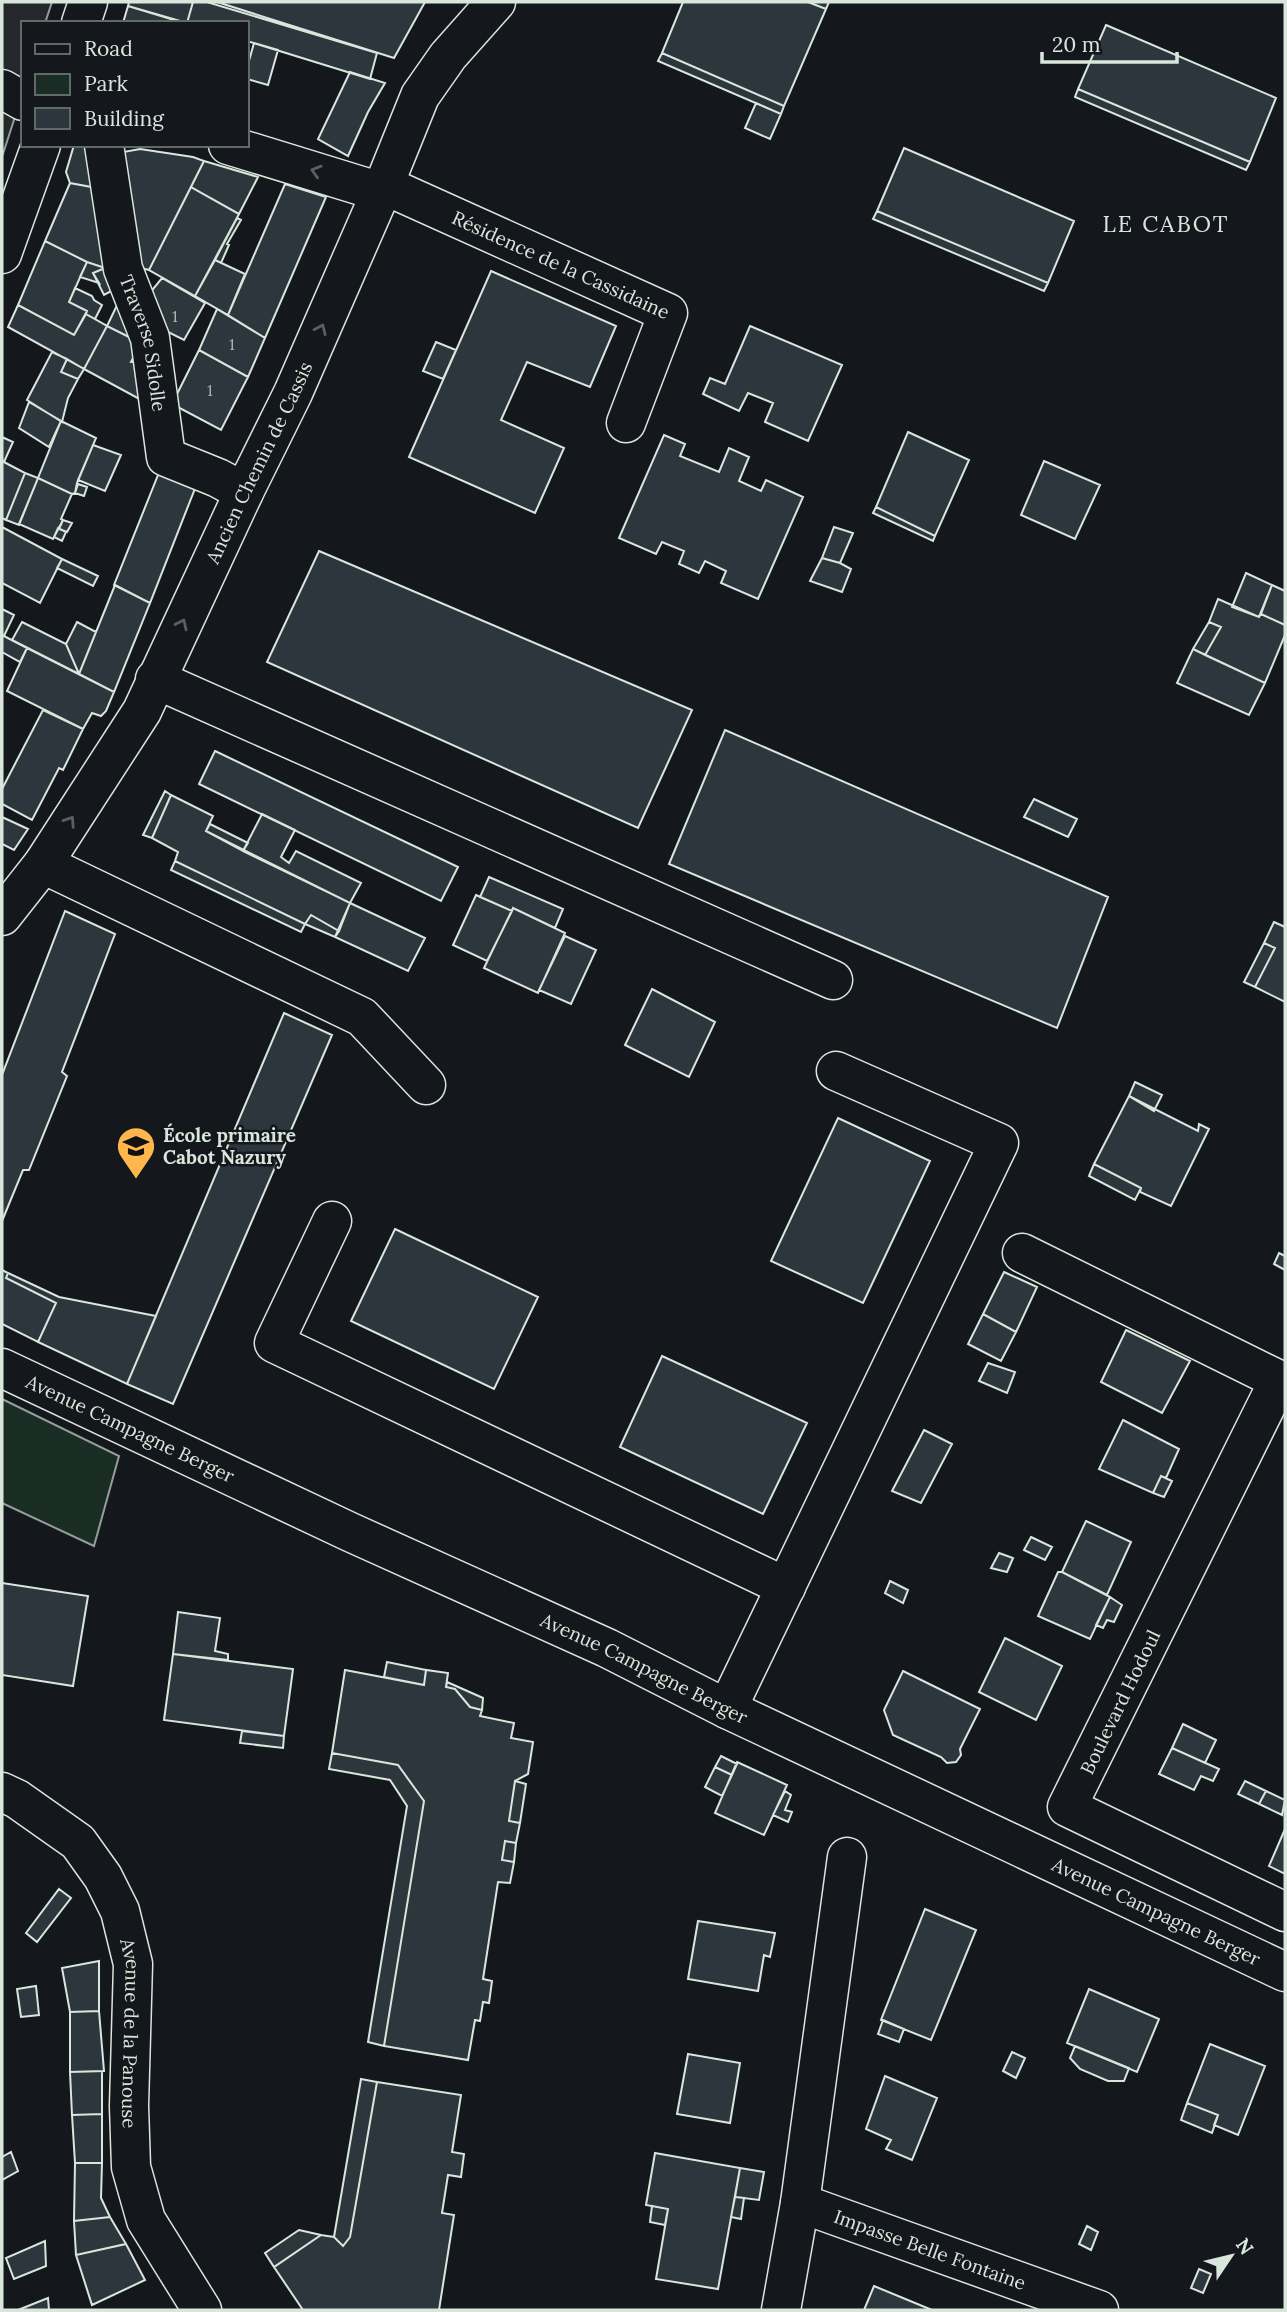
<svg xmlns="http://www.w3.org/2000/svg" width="1287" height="2312" viewBox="0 0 1287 2312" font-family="Lora,serif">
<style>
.green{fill:#1a2d24;stroke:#939e99;stroke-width:2}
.parking{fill:#24282b;stroke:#939e99;stroke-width:2}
.building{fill:#2c363c;stroke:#d8e6dc;stroke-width:2}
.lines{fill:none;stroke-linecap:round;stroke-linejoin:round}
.minor-casing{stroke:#d8e6dc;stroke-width:41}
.tertiary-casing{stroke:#d8e6dc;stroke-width:41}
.minor{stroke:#14181c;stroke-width:38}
.tertiary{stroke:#14181c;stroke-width:38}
.oneway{stroke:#59605f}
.labels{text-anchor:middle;stroke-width:5;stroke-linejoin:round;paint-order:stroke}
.number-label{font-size:16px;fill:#adbab4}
.street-label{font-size:19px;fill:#d8e6dc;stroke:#14181c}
.poi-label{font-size:19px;font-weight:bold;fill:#d8e6dc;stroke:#14181c;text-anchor:start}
.quarter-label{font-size:23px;letter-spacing:2px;fill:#d8e6dc;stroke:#14181c}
</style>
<rect width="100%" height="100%" fill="#14181c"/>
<!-- green -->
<path class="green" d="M2,1399l117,57 -25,90 -92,-43z"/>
<!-- parking -->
<path class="parking" d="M2,2h50l-7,21h-22v69l-21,65z"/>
<!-- building -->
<path class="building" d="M129,2h64l-6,21 -59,-17z
M193,2h14l170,51 -7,26 -123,-38v-18h-60z
M217,2h208l-31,56z
M683,2h125l18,7 -42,97 -122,-53z
M808,2h21l-3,7z
M128,6l56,17h-61z
M1106,25l170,73 -26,64 -172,-73z
M254,43l24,7 -10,35 -21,-6v-11z
M662,53l122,53 -3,8 -123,-53z
M350,72l35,11 -17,29 -20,44 -30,-17z
M1078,89l172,73 -4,8 -171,-73z
M756,103l25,11 -11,25 -25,-11z
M74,145h18l5,43 -27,-5 -4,-11z
M904,148l170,73 -26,62 -171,-72z
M140,149l53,8 11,4 -55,109 -8,-2 -23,-115z
M204,161l54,16 -19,37 -48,-27z
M70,183l27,5 8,80 -18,-6 -42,-21z
M285,184l41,13 -61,141 -37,-23z
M191,187l48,27 -44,82 -46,-26z
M877,211l171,72 -4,8 -171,-72z
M237,218l4,2 -14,24 2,1 -8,18 -6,-3z
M45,241l42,21 -18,40 18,9 -13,24 -56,-30z
M215,260l30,14 -17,41 -33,-19z
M87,262l18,6 -12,5 6,10 -19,-6z
M105,268l12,20 -13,7 -11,-22z
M491,271l125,55 -26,61 -63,-25 -26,58 63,28 -29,65 -126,-56z
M162,278l43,25 -21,37 -24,-12 -16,-28z
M75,288l17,8 2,4 8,5 -7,14 -9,-5 1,-3 -18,-9z
M121,297l20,46 -34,-17z
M18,305l56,30 12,-21 21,12 -23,43 -76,-42z
M217,309l48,29 -17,39 -49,-27z
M107,326l34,17 -10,19 12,1 2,39 -61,-33z
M750,326l92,39 -34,76 -43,-19 8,-19 -25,-10 -9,18 -36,-17 7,-16 15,6z
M436,342l20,8 -13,29 -20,-8z
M199,350l49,27 -27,53 -49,-26z
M52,352l15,7 -6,13 17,7 -10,19 -6,24 -35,-22z
M67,359l17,10 -6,10 -17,-7z
M29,402l32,19 -12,26 -30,-19z
M61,421l35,17 -19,45 -2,10 -3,1 -34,-16z
M908,432l61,28 -34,76 -59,-29z
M664,435l21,9 -5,12 39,16 10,-24 20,9 -10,24 22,10 5,-11 37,17 -45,102 -37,-16 5,-12 -21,-10 -6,12 -20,-9 5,-13 -22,-9 -6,12 -37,-16z
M2,437l11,5 -9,20 -2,-1z
M93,445l28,10 -16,36 -27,-11z
M2,461l23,12 -19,47 -4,-2z
M1044,461l56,24 -25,54 -54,-24z
M160,470l36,16 -46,117 -36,-18z
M25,473l13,5 -19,47 -13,-5z
M38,478l34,16 -11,25 2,1 -10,19 -34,-15z
M78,484l9,3 -3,9 -9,-3z
M876,507l59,29 -2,5 -60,-28z
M63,520l9,3 -5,9 -8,-3z
M2,527l60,32 -22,44 -38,-20z
M834,527l19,6 -13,30 -18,-5z
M58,528l8,4 -4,9 -8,-4z
M319,551l373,159 -54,118 -371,-166z
M822,558l18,5 11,6 -9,23 -32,-11z
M62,559l36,17 -5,10 -36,-18z
M1246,573l26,12 -13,32 -27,-10z
M115,585l35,18 -36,89 -35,-18z
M1272,585l13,6v34l-24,-11z
M1218,599l41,18 2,-3 24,11v10l-20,48 -60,-28 16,-28 -12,-5z
M2,609l12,6 -10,21 -2,-1z
M22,622l44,22 13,30 -67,-34z
M77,622l19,10 -17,42 -13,-30z
M1209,622l12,5 -16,28 -12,-6z
M2,635l25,13 -7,14 -18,-10z
M27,648l87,44 -8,19 -5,5 -9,-3 -9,16 -76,-38z
M1193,649l72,34 -16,32 -72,-32z
M43,710l40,19 -20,41 -4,-2 -27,52 -30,-16v-15z
M725,730l383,167 -51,131 -388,-164z
M215,751l243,116 -17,34 -242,-117z
M165,791l6,4 -19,43 -9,-3z
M171,795l42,21 -7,15 144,72 -11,28 -28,-16 -6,9 -130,-63 3,-9 -26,-14z
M1034,799l43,20 -9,18 -44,-20z
M262,814l33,16 -14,27 8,6 7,-12 65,32 -11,20 -107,-52z
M2,817l26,12 -14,21 -12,-6z
M210,824l38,19 -5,8 -37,-20z
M175,861l130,63 -4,8 -130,-62z
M489,877l74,32 -8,19 -42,-20 -1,3 -32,-14z
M476,895l36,16 -25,50 -34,-16z
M350,903l75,35 -17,33 -73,-34z
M513,908l52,25 -27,60 -54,-25z
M65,911l50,23 -53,138 5,4 -38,94h-6l-21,51v-146z
M311,915l28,16 -4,6 -30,-13z
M1274,922l11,5v75l-30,-15 20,-39 -11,-5z
M565,936l31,14 -25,54 -32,-14z
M1264,943l11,5 -20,39 -11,-5z
M652,989l63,33 -26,55 -64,-32z
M284,1013l48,22 -159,369 -46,-20z
M1135,1082l27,13 -8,16 -25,-15z
M1129,1096l69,35 1,-7 10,5 -38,77 -31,-14 1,-4 -47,-24z
M838,1118l92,43 -67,142 -92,-42z
M1094,1164l47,24 -6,12 -46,-24z
M395,1229l143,68 -44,92 -143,-68z
M1279,1253l6,3v14l-11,-6z
M2,1270l6,3 -2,5 50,25 -18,39 -36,-18z
M1004,1272l33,15 -21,45 -33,-18z
M8,1273l51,24 97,19 -29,68 -89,-42 18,-39 -50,-25z
M983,1314l33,18 -15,29 -33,-17z
M1126,1330l64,31 -28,52 -61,-31z
M662,1356l145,67 -44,91 -143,-67z
M988,1363l27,9 -8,21 -28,-12z
M1123,1420l56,29 -13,29 -5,-2 -8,17 -54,-24z
M924,1430l28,14 -31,59 -29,-12z
M1161,1476l11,5 -8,16 -11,-4z
M1086,1521l45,21 -24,53 -45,-23z
M1031,1537l21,10 -7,13 -21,-10z
M999,1553l14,5 -6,14 -16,-4z
M1058,1572h4l48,25 -20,42 -52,-23z
M890,1581l18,9 -5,13 -18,-10z
M2,1583l86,13 -15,90 -71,-11z
M1110,1597l12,8 -8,17 -7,-2 -4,8 -7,-3z
M178,1612l42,6 -5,33 13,3v6l-55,-6z
M1005,1638l57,28 -26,54 -57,-28z
M173,1654l120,15 -9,67 -120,-16z
M387,1662l39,8 -2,15 -40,-8z
M345,1670l79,15 2,-15 22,3 -2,14 9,2 15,18 12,3 -2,6 34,7 -3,15 22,4 -5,32 -13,7 -6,40 11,2 -4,20 -11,-2 -3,19 12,2 -4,21 -12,-1 -15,97 9,2 -3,22 -6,-1 -3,19 -5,-1 -7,40 -84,-14 40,-245 -26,-36 -66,-12z
M903,1671l77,38 -20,40 1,6 -5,7 -9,1 -6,-6 -48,-22 -9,-25z
M447,1682l36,16 -1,12 -12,-3 -15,-18 -9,-2z
M1183,1724l33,16 -11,23 -33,-15z
M242,1731l42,5 -1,12 -43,-5z
M1172,1748l47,21 -6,12 -12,-5 -7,14 -35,-16z
M332,1753l66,12 26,36 -40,245 -16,-4 39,-236 -17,-26 -61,-11z
M721,1756l16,8 -5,11 -17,-8z
M737,1762l50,23 -23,50 -49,-22z
M715,1767l17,8 -10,21 -17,-9z
M515,1781l11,3 -6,39 -11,-2z
M1245,1781l21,10 -7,13 -21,-10z
M785,1791l6,4 -6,15 7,2 -4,10 -15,-7z
M1266,1791l19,9 -3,15 -23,-11z
M1285,1829v45l-16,-8z
M505,1841l11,2 -2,19 -12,-2z
M59,1889l12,9 -34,44 -11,-9z
M925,1909l51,21 -45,110 -50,-20z
M698,1921l77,12 -5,24 -6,-2 -6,36 -70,-12z
M99,1961v50l-29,1 -8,-44z
M36,1986l3,29 -18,2 -4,-28z
M1089,1989l70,30 -22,53 -70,-29z
M99,2011l5,60 -34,1v-60z
M883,2020l21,9 -5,13 -21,-8z
M1210,2044l55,22 -27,69 -24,-10 4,-10 -31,-12z
M1075,2046l54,22 -5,13h-16l-28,-12 -10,-11z
M1012,2052l13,6 -9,20 -13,-7z
M688,2054l52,9 -10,60 -53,-9z
M102,2071v43l-30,1 -2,-43z
M885,2076l52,22 -25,62 -26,-11 5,-9 -25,-11z
M361,2079l16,3 -27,155 -7,9 -9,-9z
M377,2082l84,13 -9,57 12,2 -3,23 -13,-2 -6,38 12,2 -15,95h-136l-29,-43 47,-32 13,2 9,9 7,-9z
M1187,2103l31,12 -6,18 -31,-13z
M102,2114v49h-27l-3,-48z
M11,2152l7,19 -16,9v-23z
M655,2153l85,15 -22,121 -62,-10 12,-70 -22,-4z
M75,2163h27l-1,35 9,19 -36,4z
M740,2168l24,4 -5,28 -24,-3z
M735,2197l9,1 -3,21 -10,-2z
M652,2206l16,3 -3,16 -15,-3z
M110,2217l16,27 -50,11 -2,-34z
M1087,2226l11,6 -7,18 -12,-6z
M299,2230l22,5 -47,32 -9,-14z
M45,2241l1,25 -32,13 -8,-21z
M126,2244l19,36 -53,25 -16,-50z
M1199,2269l12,5 -8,19 -12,-5z
M874,2286l58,24h-68z
M48,2298l1,12h-31z"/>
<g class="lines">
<!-- minor casing -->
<g class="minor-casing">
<g id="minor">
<path d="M2,89l21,12"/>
<path id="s1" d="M104,145l19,124 27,69 16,119 52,21 26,14"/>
<path d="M228,145l153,47"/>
<path id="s2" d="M384,185l284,128 -42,110"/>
<path d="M155,679l678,301"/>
<path d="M43,864l319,153 64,68"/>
<path id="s3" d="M2,916l41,-52 99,-153 102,-219 49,-99 91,-208 36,-89 28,-40 48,-54"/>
<path d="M332,1221l-58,122 512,244"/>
<path d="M1022,1253l263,130"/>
<path id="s4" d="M2,1368l348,164 257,116 120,61 558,263"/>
<path d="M1279,1380l-212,427 218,105"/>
<path d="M727,1709l272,-566 -163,-72"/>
<path id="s5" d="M2,1792l15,7 61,43 25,35 17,34 13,53 -4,142 2,61 15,53 56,90"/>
<path id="s6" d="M800,2203l299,107"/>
<path d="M781,2310l19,-107 47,-346"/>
</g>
</g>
<!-- tertiary casing -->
<g class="tertiary-casing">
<path id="tertiary" d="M81,23l7,-21
M2,254l39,-109"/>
</g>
<!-- minor -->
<use href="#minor" class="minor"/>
<!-- tertiary -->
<use href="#tertiary" class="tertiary"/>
</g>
<!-- one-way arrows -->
<defs><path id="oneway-chevron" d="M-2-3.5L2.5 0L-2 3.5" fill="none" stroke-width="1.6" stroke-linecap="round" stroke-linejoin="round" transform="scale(1.75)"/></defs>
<g class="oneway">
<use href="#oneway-chevron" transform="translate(316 171) rotate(-163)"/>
<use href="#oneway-chevron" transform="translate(321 329) rotate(-66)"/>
<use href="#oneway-chevron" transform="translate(182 624) rotate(-65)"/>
<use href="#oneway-chevron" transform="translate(70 821) rotate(-57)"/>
</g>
<!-- icons -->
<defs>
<g id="school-pin" transform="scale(2.0125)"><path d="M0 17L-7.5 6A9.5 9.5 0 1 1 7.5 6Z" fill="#ffb74d" stroke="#14181c"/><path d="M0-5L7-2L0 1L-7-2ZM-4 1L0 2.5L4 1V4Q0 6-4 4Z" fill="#111"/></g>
</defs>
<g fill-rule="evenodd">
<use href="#school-pin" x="136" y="1146"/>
</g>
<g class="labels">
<!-- number labels -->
<g class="number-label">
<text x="175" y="322">1</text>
<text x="232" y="350">1</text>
<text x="210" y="396">1</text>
</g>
<!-- street labels -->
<g class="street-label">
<text dy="7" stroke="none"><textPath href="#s2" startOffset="194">Résidence de la Cassidaine</textPath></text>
<text dy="7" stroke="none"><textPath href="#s1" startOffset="203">Traverse Sidolle</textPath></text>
<text dy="7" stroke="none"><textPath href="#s3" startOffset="523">Ancien Chemin de Cassis</textPath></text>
<text dy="7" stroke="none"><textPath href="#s4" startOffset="142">Avenue Campagne Berger</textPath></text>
<text dy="7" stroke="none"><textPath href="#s4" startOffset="709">Avenue Campagne Berger</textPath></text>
<text transform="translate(1120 1702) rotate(-64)" y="7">Boulevard Hodoul</text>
<text dy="7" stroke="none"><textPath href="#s4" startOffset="1276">Avenue Campagne Berger</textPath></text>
<text dy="7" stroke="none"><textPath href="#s5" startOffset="296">Avenue de la Panouse</textPath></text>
<text dy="7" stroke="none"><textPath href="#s6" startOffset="138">Impasse Belle Fontaine</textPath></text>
</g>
<!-- poi labels -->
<g class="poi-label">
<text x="163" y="1142">École primaire<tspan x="163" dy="22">Cabot Nazury</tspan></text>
</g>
<!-- quarter labels -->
<g class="quarter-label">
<text x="1166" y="232">LE CABOT</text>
</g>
</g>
<!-- border -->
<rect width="1287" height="2312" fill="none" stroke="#d8e6dc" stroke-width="7"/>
<!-- legend -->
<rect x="21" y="21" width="228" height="126" fill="#14181c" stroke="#626a69" stroke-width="2"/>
<rect x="35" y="44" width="35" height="10" fill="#14181c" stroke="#626a69" stroke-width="2"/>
<text x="84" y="56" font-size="21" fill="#d8e6dc">Road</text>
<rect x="35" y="74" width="35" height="21" fill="#1a2d24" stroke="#626a69" stroke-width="2"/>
<text x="84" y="91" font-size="21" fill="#d8e6dc">Park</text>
<rect x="35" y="108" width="35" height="21" fill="#2c363c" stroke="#626a69" stroke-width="2"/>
<text x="84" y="126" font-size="21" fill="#d8e6dc">Building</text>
<!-- north arrow -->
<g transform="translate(1231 2256) rotate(55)" stroke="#14181c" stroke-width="5" paint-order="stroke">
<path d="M0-5L12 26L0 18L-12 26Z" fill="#d8e6dc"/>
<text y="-10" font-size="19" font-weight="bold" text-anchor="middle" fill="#d8e6dc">N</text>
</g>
<!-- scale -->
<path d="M1042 52v10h135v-10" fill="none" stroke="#d8e6dc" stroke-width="3.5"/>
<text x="1052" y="52" font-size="21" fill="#d8e6dc" stroke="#14181c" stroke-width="5" paint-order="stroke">20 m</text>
</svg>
